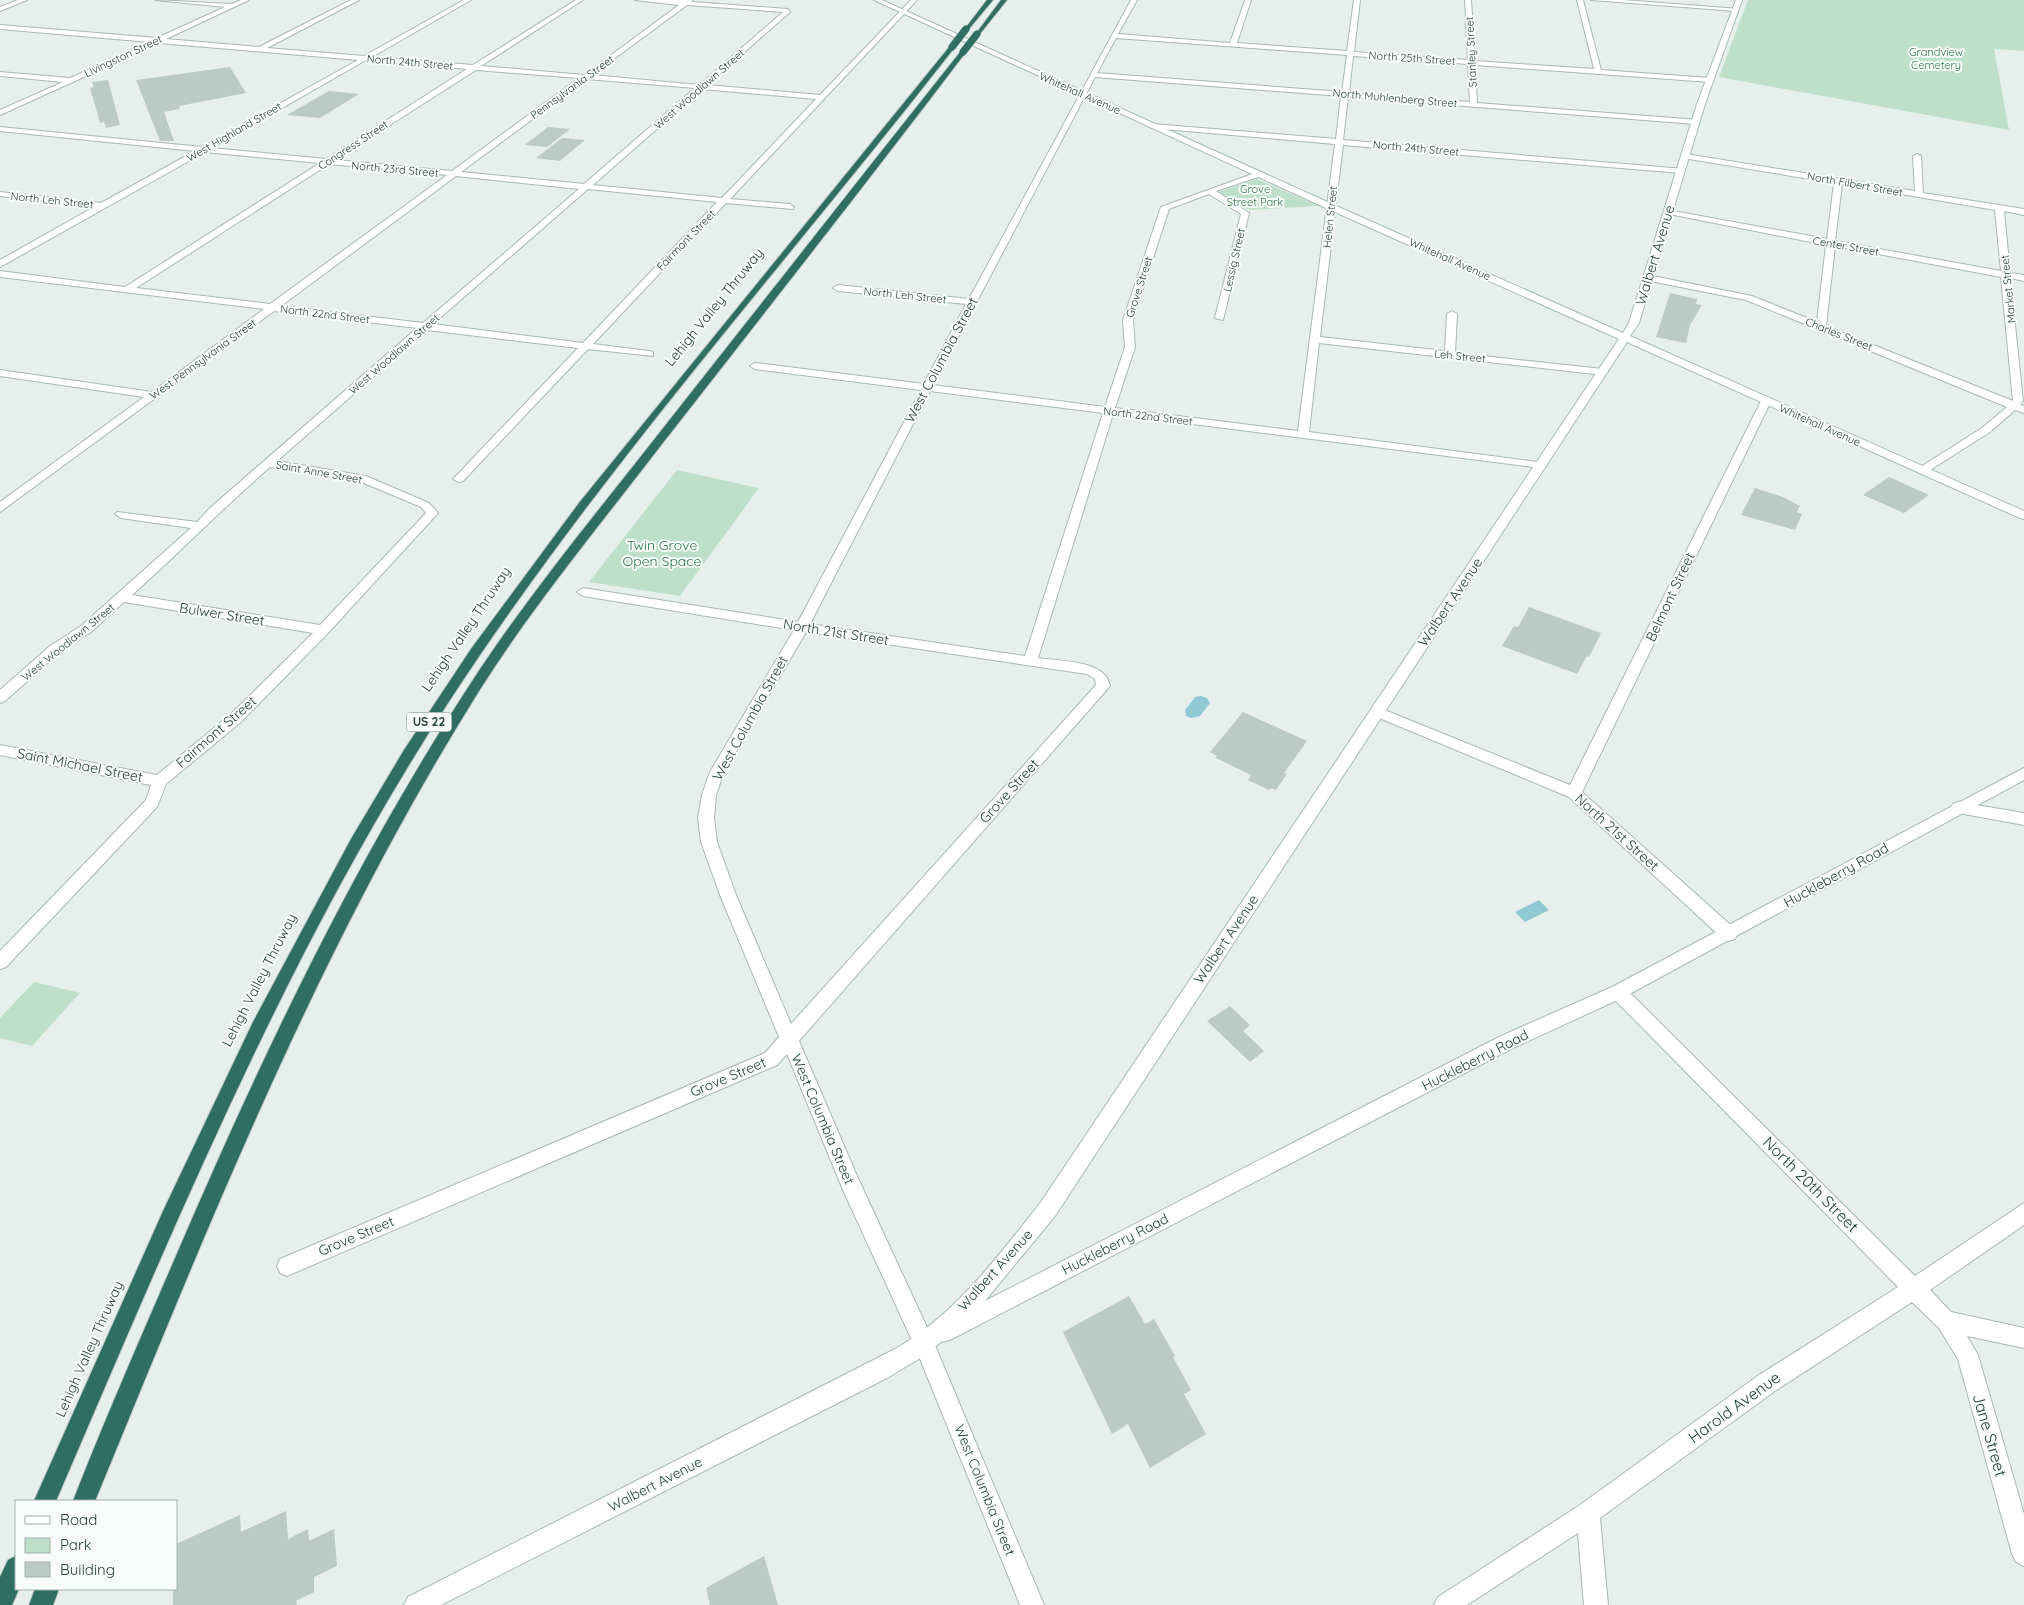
<svg xmlns="http://www.w3.org/2000/svg" width="2024" height="1605" viewBox="0 0 2024 1605" font-family="Quicksand,sans-serif">
<style>
.green{fill:#bfe0c8}
.water{fill:#8ec9d4}
.building{fill:#bbcac4}
.lines{fill:none;stroke-linecap:round;stroke-linejoin:round}
.street-casing{stroke:#a8b8b2;stroke-width:2}
.secondary-casing{stroke:#a4bbb3;stroke-width:2}
.highway-casing{stroke:#c2cac8;stroke-width:2}
.street{fill:#fff;fill-rule:evenodd}
.secondary{fill:#fff;fill-rule:evenodd}
.highway{fill:#2f6f62;fill-rule:evenodd}
.highway-bridge-casing{stroke:#c2cac8;stroke-width:8;stroke-linecap:butt}
.highway-bridge{stroke:#2f6f62;stroke-width:7}
.labels{text-anchor:middle;stroke-width:4;stroke-linejoin:round;paint-order:stroke}
.far-street-label{font-size:11px;fill:#24423a;stroke:#f7fbf9}
.far-park-label{font-size:11px;fill:#2d7a4b;stroke:#f7fbf9}
.shield{fill:#f7fbf9;stroke:#637a73;stroke-width:1}
.shield-label{font-size:12px;font-weight:bold;fill:#24423a}
.street-label{font-size:14px;fill:#24423a;stroke:#f7fbf9}
.park-label{font-size:14px;fill:#2d7a4b;stroke:#f7fbf9}
.near-street-label{font-size:16px;fill:#24423a;stroke:#f7fbf9}
</style>
<rect width="100%" height="100%" fill="#e6efeb"/>
<!-- green -->
<path class="green" d="M1748,0h276v51l-30,-2 15,81 -290,-53z
M1257,179l61,27 -68,4 -32,-18z
M677,470l82,18 -79,108 -91,-14z
M34,982l46,11 -48,53 -32,-8v-20z"/>
<!-- water -->
<path class="water" d="M1201,696l6,2 3,5 -10,13 -9,2 -5,-2 -1,-6 10,-13z
M1539,900l10,10 -24,12 -10,-10z"/>
<!-- building -->
<path class="building" d="M230,67l16,26 -67,13 1,3 -16,3 10,29h-14l-24,-61z
M108,80l12,45 -14,3 -2,-6 -4,1 -10,-35 4,-1 -2,-5z
M329,91l30,3 -39,24 -33,-3z
M548,127l22,2 -23,18 -22,-2z
M562,138l23,2 -25,21 -24,-3z
M1670,293l27,6 -1,5 6,1 -12,20 -4,18 -30,-6z
M1889,477l7,3 33,15 -25,18 -41,-18z
M1755,488l28,9 17,9 -3,6 5,2 -7,16 -54,-15z
M1529,607l72,26 -12,24 -2,-1 -10,18 -75,-28 12,-20 4,1z
M1243,712l64,29 -23,32 3,1 -11,16 -5,-2 -2,2 -21,-10 3,-5 -35,-17 1,-2 -7,-4z
M1230,1006l20,19 -7,6 21,20 -14,11 -43,-41z
M1129,1296l16,28 9,-5 21,37 -2,1 18,33 -7,4 22,40 -56,34 -22,-44 -16,10 -49,-102z
M286,1511l2,28 20,-10 1,12 25,-12 3,37 -23,11v15l-18,9 1,4h-124v-16h3v-45l64,-29 1,17z
M764,1556l14,49h-68l-4,-17z"/>
<g class="lines">
<!-- street casing -->
<g class="street-casing">
<path id="street" d="M18,0h9l-27,11v-4z
M156,0l76,4 9,-4h8l-83,39 93,8 92,-47h8l-92,48 97,8 100,-56h7l-99,57 101,8 103,-65h7l-102,66 103,9 95,-70 -44,-5h58l-2,2 97,7 2,3 -83,73 113,10 91,-95h6l-187,199 60,5 4,3 -1,2 -67,-6 -133,141 56,7 4,1v4l-65,-7 -125,132 -4,1 -6,-3 2,-2 123,-129 -151,-18 -150,131 89,15 63,27 9,10 -110,120 -87,89 -75,62 -9,23 -151,160 -6,2v-18l146,-151 5,-15 -151,-30v-10l157,30 74,-61 82,-81 -189,-31 -33,30 -31,20 -55,49 -5,2v-13l50,-44 31,-20 110,-98 -70,-10 -6,-4 2,-2 80,10 14,-15 206,-179 -143,-17 -274,201v-10l144,-105 -144,-21v-6l152,22 112,-83 -264,-32v-6l125,16 195,-124 -115,-11 -205,115v-7l94,-53 -94,-11v-4l101,11 94,-52 -195,-20v-4l202,20 156,-87 -199,-17 -159,72v-5l63,-28 -63,-6v-4l70,6 80,-36 -150,-13v-4l157,13 68,-31zM687,5l96,7 -84,73 -107,-10zM366,60l101,9 -141,90 -114,-11zM476,70l103,8 -127,93 -117,-11zM587,79l108,9 -111,96 -123,-12zM702,89l114,10 -94,99 -129,-13zM329,164l118,11 -177,129 -134,-16zM456,176l123,13 -156,134 -142,-17zM588,189l129,13 -134,141 -150,-19zM270,467l89,14 62,26 5,6 -106,112 -188,-30c47,-42 91,-87 138,-128z
M1131,0h6l-19,34 112,9 15,-43h6l-14,43 110,8 7,-51h6l-6,52 114,8 -3,-60h6l4,61 119,8 -17,-69h6l18,70 109,8 3,2 -3,2 -235,-17 2,38 222,17v4h-3l-348,-27 -5,43 341,29 1,2 -4,2 -338,-28 -23,192 125,14 2,-37 5,-3 5,3 -2,39 148,16 5,3 -5,3 -284,-32 -10,89 236,31v4l-4,1 -428,-54 -75,244c20,3 69,2 72,28l-311,355 58,135 74,160 113,269h-24l-104,-256 -73,-159 -56,-136 -10,11 -483,208 -7,3 -7,-3 -3,-7 3,-7 485,-206 14,-16 -59,-142 -19,-53 -3,-24 4,-23 8,-23 84,-142 -211,-34 -6,-4 6,-4 215,34 123,-232 -166,-21 -5,-3 5,-3 169,21 42,-80 -128,-13 -5,-3 5,-3 131,14zM1116,38l231,17 -5,37 -245,-19zM1353,56l115,8 2,38 -121,-9zM1095,77l246,19 -5,43 -184,-15 -4,2 4,2 183,16 -37,287 -183,-23 20,-61 -2,-27 36,-111 40,-15 32,20 -26,104 8,2 26,-107 -33,-22 45,-15v-4h-3l-97,35 -38,113 2,27 -20,60 -172,-22zM930,391l173,22 -78,243 -215,-32zM806,632l281,42 8,5 1,6 -305,339 -55,-129 -19,-53 -3,-24 2,-23 8,-23z
M1591,0h32l116,9 -3,2z
M1686,154l229,37 -2,-35 4,-2 4,2 2,37 101,16v6l-20,-4 6,62 14,2v6l-14,-3 13,123 -3,4 4,1v7l-9,-3 -25,22 -63,40h-8v-4l63,-40 25,-21 -261,-107 -101,-20v-4l3,-1 104,21 65,26 9,-77 -162,-32 4,-3 159,29 7,-56 -151,-25 -1,-2zM1842,184l153,26 6,61 -166,-30zM1835,246l166,31 12,124 -187,-75z
M1766,398l5,3 -189,391 153,137 2,5 -2,5 -6,2 -6,-2 -154,-142 -197,-82 -2,-3 2,-3h10l188,76 191,-384z
M1958,802l66,11v12l-71,-13 -3,-4 3,-4z
M1618,985l6,2 291,289 109,-73v22l-94,65 21,22 73,16v20l-57,-12 11,19 46,159v52l-8,-4 -4,-8 -54,-195 -19,-31 -27,-26 -137,89 -175,127 8,87h-24l-6,-72 -111,72h-33l4,-8 142,-92 179,-130 139,-88 -286,-290 -3,-5 3,-5z"/>
</g>
<!-- secondary casing -->
<g class="secondary-casing">
<path id="secondary" d="M874,0h8l452,205 289,128 6,-10 68,-219 39,-104h6l-37,104 -66,219 -9,13 394,175v8l-4,-1 -393,-176 -572,874 -70,85 516,-265 111,-49 412,-219v12l-400,217 -111,51 -563,292 -9,2 -19,15 -35,21 -446,227h-37l4,-8 487,-248c60,-34 104,-94 146,-147l578,-863 -291,-130z"/>
</g>
<!-- highway casing -->
<g class="highway-casing">
<path id="highway" d="M987,0h6l-25,30h-4z
M1001,0h6l-28,35h-4z
M950,46l5,1c-170,218 -356,424 -507,656 -162,249 -275,527 -392,798h-22l130,-292 89,-187 98,-183 53,-89 67,-101 108,-146z
M961,51l5,1c-100,132 -202,261 -304,392 -62,81 -128,160 -183,247 -161,257 -269,531 -384,810h-22c32,-82 68,-164 103,-245 85,-198 177,-392 295,-573 59,-91 130,-175 197,-261 98,-124 195,-248 293,-371z
M16,1556v33h3l-7,16h-12v-28l8,-17z
M35,1589h24l-6,16h-24z"/>
</g>
<!-- street -->
<use href="#street" class="street"/>
<!-- secondary -->
<use href="#secondary" class="secondary"/>
<!-- highway -->
<use href="#highway" class="highway"/>
<!-- highway-bridge casing -->
<g class="highway-bridge-casing">
<path id="highway-bridge" d="M952,47l14,-18
M963,52l14,-18"/>
</g>
<!-- highway-bridge -->
<use href="#highway-bridge" class="highway-bridge"/>
</g>
<g class="labels">
<!-- far-street labels -->
<g class="far-street-label">
<text transform="translate(1471 52) rotate(-93)" y="4">Stanley Street</text>
<text transform="translate(123 56) rotate(-25)" y="4">Livingston Street</text>
<text transform="translate(1412 58) rotate(4)" y="4">North 25th Street</text>
<text transform="translate(410 62) rotate(5)" y="4">North 24th Street</text>
<text transform="translate(572 87) rotate(-36)" y="4">Pennsylvania Street</text>
<text transform="translate(699 89) rotate(-41)" y="4">West Woodlawn Street</text>
<text transform="translate(1080 93) rotate(24)" y="4">Whitehall Avenue</text>
<text transform="translate(1395 98) rotate(5)" y="4">North Muhlenberg Street</text>
<text transform="translate(234 132) rotate(-30)" y="4">West Highland Street</text>
<text transform="translate(353 145) rotate(-33)" y="4">Congress Street</text>
<text transform="translate(1416 148) rotate(5)" y="4">North 24th Street</text>
<text transform="translate(395 169) rotate(5)" y="4">North 23rd Street</text>
<text transform="translate(1855 184) rotate(10)" y="4">North Filbert Street</text>
<text transform="translate(52 200) rotate(6)" y="4">North Leh Street</text>
<text transform="translate(1330 217) rotate(-84)" y="4">Helen Street</text>
<text transform="translate(686 240) rotate(-46)" y="4">Fairmont Street</text>
<text transform="translate(1846 246) rotate(10)" y="4">Center Street</text>
<text transform="translate(1450 259) rotate(24)" y="4">Whitehall Avenue</text>
<text transform="translate(1234 260) rotate(-77)" y="4">Lessig Street</text>
<text transform="translate(1139 287) rotate(-72)" y="4">Grove Street</text>
<text transform="translate(2008 289) rotate(-96)" y="4">Market Street</text>
<text transform="translate(905 295) rotate(6)" y="4">North Leh Street</text>
<text transform="translate(325 314) rotate(7)" y="4">North 22nd Street</text>
<text transform="translate(1839 334) rotate(22)" y="4">Charles Street</text>
<text transform="translate(394 354) rotate(-41)" y="4">West Woodlawn Street</text>
<text transform="translate(1460 356) rotate(6)" y="4">Leh Street</text>
<text transform="translate(203 359) rotate(-36)" y="4">West Pennsylvania Street</text>
<text transform="translate(1148 416) rotate(7)" y="4">North 22nd Street</text>
<text transform="translate(1820 425) rotate(24)" y="4">Whitehall Avenue</text>
<text transform="translate(319 472) rotate(10)" y="4">Saint Anne Street</text>
<text transform="translate(68 642) rotate(-39)" y="4">West Woodlawn Street</text>
</g>
<!-- far-park labels -->
<g class="far-park-label">
<text x="1936" y="56">Grandview<tspan x="1936" dy="13">Cemetery</tspan></text>
<text x="1255" y="193">Grove<tspan x="1255" dy="13">Street Park</tspan></text>
</g>
<!-- shield labels -->
<rect class="shield" x="406.5" y="712.5" width="45" height="19" rx="4"/>
<g class="shield-label">
<text x="429" y="726">US 22</text>
</g>
<!-- street labels -->
<g class="street-label">
<text transform="translate(1655 255) rotate(-73)" y="5">Walbert Avenue</text>
<text transform="translate(714 307) rotate(-51)" y="5">Lehigh Valley Thruway</text>
<text transform="translate(941 360) rotate(-62)" y="5">West Columbia Street</text>
<text transform="translate(1670 597) rotate(-65)" y="5">Belmont Street</text>
<text transform="translate(1450 602) rotate(-56)" y="5">Walbert Avenue</text>
<text transform="translate(222 614) rotate(9)" y="5">Bulwer Street</text>
<text transform="translate(466 629) rotate(-56)" y="5">Lehigh Valley Thruway</text>
<text transform="translate(836 632) rotate(9)" y="5">North 21st Street</text>
<text transform="translate(750 718) rotate(-61)" y="5">West Columbia Street</text>
<text transform="translate(216 732) rotate(-41)" y="5">Fairmont Street</text>
<text transform="translate(80 765) rotate(11)" y="5">Saint Michael Street</text>
<text transform="translate(1009 791) rotate(-48)" y="5">Grove Street</text>
<text transform="translate(1617 832) rotate(42)" y="5">North 21st Street</text>
<text transform="translate(1836 875) rotate(-29)" y="5">Huckleberry Road</text>
<text transform="translate(1226 939) rotate(-56)" y="5">Walbert Avenue</text>
<text transform="translate(259 980) rotate(-63)" y="5">Lehigh Valley Thruway</text>
<text transform="translate(1475 1060) rotate(-27)" y="5">Huckleberry Road</text>
<text transform="translate(728 1077) rotate(-23)" y="5">Grove Street</text>
<text transform="translate(823 1119) rotate(67)" y="5">West Columbia Street</text>
<text transform="translate(356 1236) rotate(-23)" y="5">Grove Street</text>
<text transform="translate(1115 1244) rotate(-27)" y="5">Huckleberry Road</text>
<text transform="translate(995 1270) rotate(-48)" y="5">Walbert Avenue</text>
<text transform="translate(89 1349) rotate(-66)" y="5">Lehigh Valley Thruway</text>
<text transform="translate(655 1484) rotate(-27)" y="5">Walbert Avenue</text>
<text transform="translate(985 1490) rotate(68)" y="5">West Columbia Street</text>
</g>
<!-- park labels -->
<g class="park-label">
<text x="662" y="550">Twin Grove<tspan x="662" dy="16">Open Space</tspan></text>
</g>
<!-- near-street labels -->
<g class="near-street-label">
<text transform="translate(1811 1184) rotate(45)" y="6">North 20th Street</text>
<text transform="translate(1734 1407) rotate(-36)" y="6">Harold Avenue</text>
<text transform="translate(1990 1435) rotate(74)" y="6">Jane Street</text>
</g>
</g>
<!-- legend -->
<rect x="15" y="1500" width="162" height="90" fill="#f7fbf9" stroke="#a3b1ad"/>
<rect x="25" y="1516" width="25" height="8" fill="#ffffff" stroke="#a3b1ad"/>
<text x="60" y="1525" font-size="15" fill="#24423a">Road</text>
<rect x="25" y="1538" width="25" height="15" fill="#bfe0c8" stroke="#a3b1ad"/>
<text x="60" y="1550" font-size="15" fill="#24423a">Park</text>
<rect x="25" y="1562" width="25" height="15" fill="#bbcac4" stroke="#a3b1ad"/>
<text x="60" y="1575" font-size="15" fill="#24423a">Building</text>
</svg>
